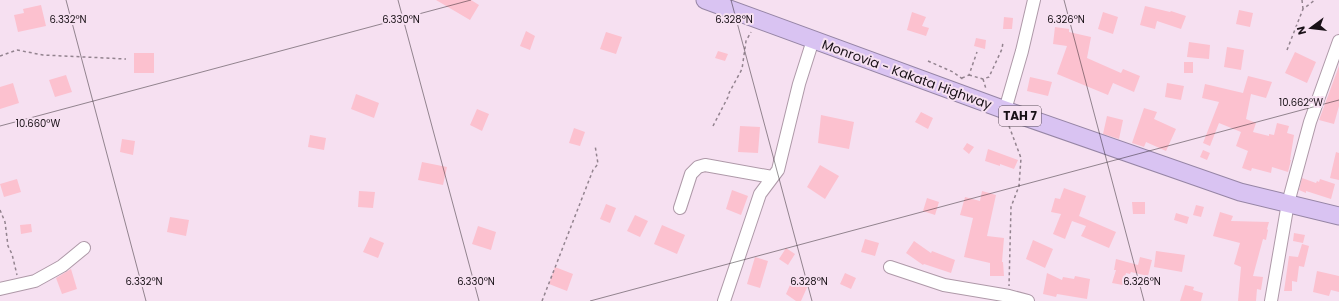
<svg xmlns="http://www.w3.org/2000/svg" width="1339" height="301" viewBox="0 0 1339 301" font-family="Poppins,sans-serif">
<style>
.building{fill:#fcc1cf}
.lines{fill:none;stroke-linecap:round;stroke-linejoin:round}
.minor-casing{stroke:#ae99a8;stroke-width:14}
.highway-casing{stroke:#9685a5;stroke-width:19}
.path{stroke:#93838f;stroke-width:1.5;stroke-dasharray:3 3;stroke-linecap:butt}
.minor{stroke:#fff;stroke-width:12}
.highway{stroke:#d9c3f2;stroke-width:17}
.ticks{fill:none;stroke:#191117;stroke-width:1;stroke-opacity:0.45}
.labels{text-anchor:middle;stroke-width:4;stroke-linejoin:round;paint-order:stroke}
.shield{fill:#f6e0f1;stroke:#5b4f58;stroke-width:1}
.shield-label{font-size:12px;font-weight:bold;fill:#191117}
.street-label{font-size:13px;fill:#191117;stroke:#f6e0f1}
.ticks-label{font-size:10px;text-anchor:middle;fill:#191117;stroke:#f6e0f1;stroke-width:4;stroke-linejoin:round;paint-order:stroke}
</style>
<rect width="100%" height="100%" fill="#f6e0f1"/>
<!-- building -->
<path class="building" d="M436,0h35l8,5 -9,15z
M41,5l5,21 -28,6 -4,-17 10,-2 -1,-4z
M1145,6l25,6 1,-1 15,5 -5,13 -24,-8 -2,8 -15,-4z
M1239,10l14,3 -3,14 -14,-3z
M912,12l14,5 -4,9 7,2 -3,8 -19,-6z
M1103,12l15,5 -5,17 -15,-5z
M1004,17l9,1 -1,11h-9z
M1055,27l14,2v3l22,5 -4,21 34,15 2,-4 17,7 -6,16 -21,-9 -5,12 -51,-21 10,-28 -14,-2z
M526,31l9,5 -5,14 -10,-4z
M606,32l16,5 -6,17 -16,-5z
M976,38l10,2 -1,9 -11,-3z
M1189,42l21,3 -1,14 -22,-2z
M1227,47l17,3 -3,20 -17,-3z
M718,51l10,3 -3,7 -10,-3z
M1295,52l21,10 -9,21 -22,-10z
M134,53h20v20h-20z
M1184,62h9v11h-9z
M1339,66v40l-5,18 -15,-4z
M66,75l6,17 -17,5 -6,-17z
M1248,76l24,6 -6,16 -15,-4 -5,25 10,4 -3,9 16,4v-2l5,1 3,-12 12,3 -2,7 7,2 -4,25h1l-3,12 -16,-5 -1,6 -19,-5 -1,3 -9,-3 6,-17 -12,-5 5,-14 -22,-9 -9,23 -7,-3 16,-41 -17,-4 3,-14 38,9z
M1030,77l22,5 -4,14 -21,-5z
M13,83l6,20 -19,6v-22z
M1167,83l17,3 -3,14 -16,-3z
M356,94l23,9 -5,15 -23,-9z
M1144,108l13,4 -3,7 22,10 -10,22 -20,-9 -2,5 -12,-4z
M477,109l12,5 -7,17 -12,-6z
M921,112l12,6 -5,11 -13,-7z
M821,115l33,7 -5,27 -31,-6z
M1107,116l16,4 -4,19 -16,-5z
M740,126l20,1 -2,26 -20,-1z
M574,128l11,4 -5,14 -11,-3z
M310,135l16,3 -2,12 -16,-3z
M122,139l13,2 -2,14 -13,-3z
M967,143l7,4 -5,7 -6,-5z
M988,149l30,11 -4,9 -14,-5v2l-15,-5z
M1203,150l7,3 -3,7 -7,-3z
M1336,152l3,1v27l-9,-2z
M422,162l25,5 -4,18 -25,-5z
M820,165l19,11 -14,23 -18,-12z
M1302,178l14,5 1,-2 2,1 1,-3 15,5 -4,15 -25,-8v2l-7,-3z
M17,179l4,13 -17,5 -4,-13z
M1064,188l22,8 -7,20 37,16 -7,16 -28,-12 5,-10 -14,-5 -7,18 -12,-5 8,-20 -10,-2 4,-14 5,1z
M732,190l16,6 -7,19 -15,-6z
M359,191l16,1 -2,16 -15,-1z
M982,191l14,4 -9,41 17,2 -2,24h1l1,14h-14v-13l-26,-6 9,-39 -13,-3 5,-18 15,4z
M927,198l12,4 -4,13 -12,-4z
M1132,202h13v12h-12z
M606,204l10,4 -6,15 -10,-4z
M1196,205l8,2 -3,10 -8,-2z
M1220,212l13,4 -2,5 38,1 -2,7 1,1 -2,10 -3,-1 -10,37 10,1 -2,13 -4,-1 -1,12h-18l3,-34 -7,-3 6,-21 -27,-7z
M1176,213l13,4 -2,7 -13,-4z
M635,215l13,6 -8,16 -13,-6z
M170,217l19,3 -3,16 -19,-4z
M31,224l1,8 -11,2 -1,-9z
M662,225l23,10 -8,19 -23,-10z
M478,226l18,6 -5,18 -19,-6z
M1294,233l11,2 -2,8 -10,-2z
M370,237l14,6 -6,15 -15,-6z
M865,239l14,4 -4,13 -14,-4z
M1033,240l20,9 -8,19 -19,-9z
M914,241l17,12 1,-2 23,9 -4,13 -27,-9 -1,1 -17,-12z
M1302,244l7,2 -5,21 -5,-1 -2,16 -5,-1v10h-8l5,-35 9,1z
M786,248l9,6 -7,11 -9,-6z
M1156,251l29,4 -3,17 -28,-5z
M755,257l13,4 -8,27 -13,-4z
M1140,257l12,3 -4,16 -17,-4 -1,2 -4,-1 -3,12 -11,-2 4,-13h-2l2,-11 22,6z
M555,267l18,7 -6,17 -18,-7z
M71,269l6,20 -15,5 -6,-16z
M1317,271l22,5v16l-8,-2 -2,6 -16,-4z
M845,273l11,5 -5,11 -11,-5z
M1047,273l15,7 1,-3 11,2 1,-3 15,3 -3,20 -30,-5 -1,3 -13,-3z
M794,276l15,7 -8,18h-5l-10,-7z
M1185,285l9,2 -1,3 10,3 -2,8h-21z"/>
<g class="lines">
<!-- minor casing -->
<g class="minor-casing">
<path id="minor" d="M1005,110l17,-59 12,-51
M680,208l11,-34 7,-7 7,-2 67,12
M890,267l54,18 65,11 19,5
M0,289l35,-8 27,-15 22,-18
M724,301l36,-107 18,-24 21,-86 14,-44
M1271,301l17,-98 22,-81 29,-81"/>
</g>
<!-- highway casing -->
<g class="highway-casing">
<path id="highway" d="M705,0l300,110 235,82 99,24"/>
</g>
<!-- path -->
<path class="path" d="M1302,0l1,9
M1287,50l16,-41 12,-9
M0,56l17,-6 26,5 83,4
M928,61l25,11 11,8
M969,75l14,4 6,-2 13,-28 1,-7
M962,78l7,-3 8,-23
M983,79l3,10
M713,126l15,-29 1,-4 13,-24 4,-28 5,-9
M1009,126l12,32 -2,28 -8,21 -2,79
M0,210l5,12 3,24 4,8 5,21
M542,301l51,-131 5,-6 -3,-19"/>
<!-- minor -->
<use href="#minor" class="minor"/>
<!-- highway -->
<use href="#highway" class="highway"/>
</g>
<!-- ticks -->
<path class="ticks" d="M66,0l80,301M398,0l81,301M731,0l81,301M1064,0l80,301M0,126l471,-126M590,301l749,-201"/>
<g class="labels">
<!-- shield labels -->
<rect class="shield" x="999" y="106" width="42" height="20" rx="3"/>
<g class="shield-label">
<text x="1020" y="120">TAH 7</text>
</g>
<!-- street labels -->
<g class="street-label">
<text transform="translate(907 74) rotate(20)" y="5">Monrovia - Kakata Highway</text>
</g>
</g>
<g class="ticks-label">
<text x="734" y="23">6.328°N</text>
<text x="1066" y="23">6.326°N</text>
<text x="68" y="23">6.332°N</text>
<text x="401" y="23">6.330°N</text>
<text x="1301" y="106">10.662°W</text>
<text x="38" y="127">10.660°W</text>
<text x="144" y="285">6.332°N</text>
<text x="476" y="285">6.330°N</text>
<text x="809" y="285">6.328°N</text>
<text x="1142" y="285">6.326°N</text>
</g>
<!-- north arrow -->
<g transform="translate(1311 28) rotate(255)" stroke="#f6e0f1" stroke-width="3" paint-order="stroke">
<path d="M0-3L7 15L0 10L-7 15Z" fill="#191117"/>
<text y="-6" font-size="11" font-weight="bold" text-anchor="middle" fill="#191117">N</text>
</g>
</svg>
